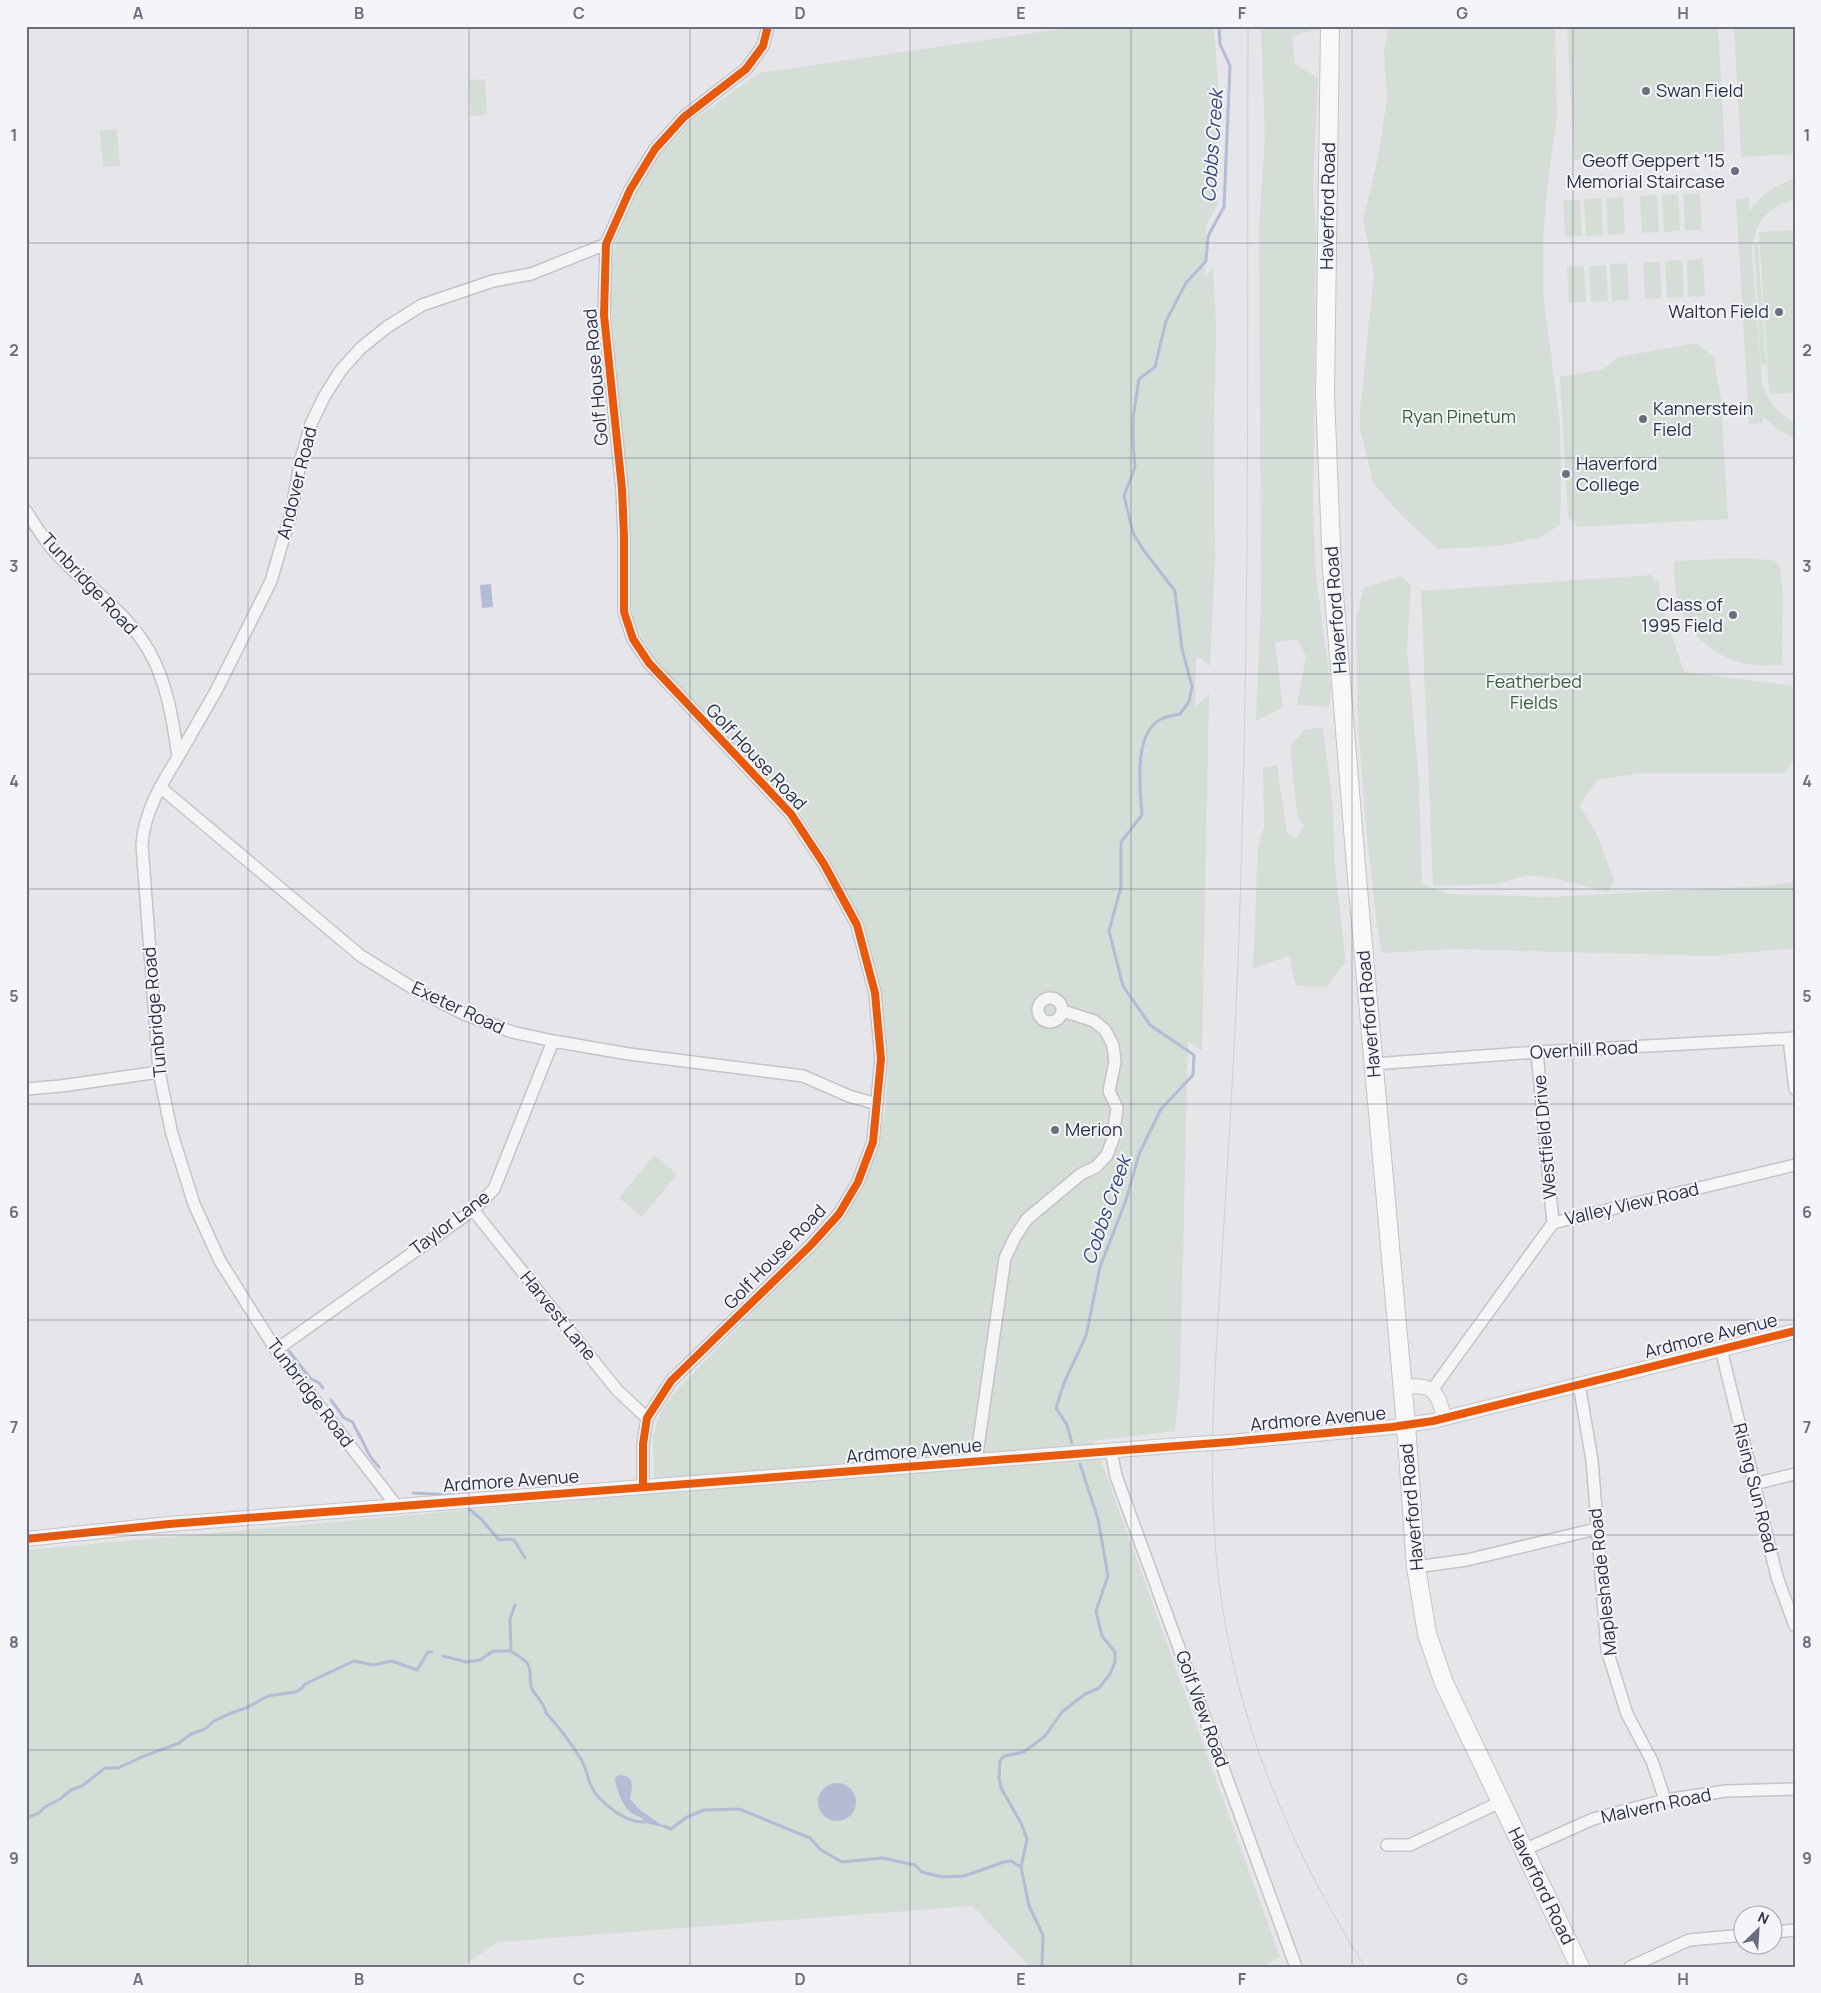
<svg xmlns="http://www.w3.org/2000/svg" width="1821" height="1993" viewBox="0 0 1821 1993" font-family="Manrope,sans-serif">
<style>
.green{fill:#d4ddd6}
.water{fill:#b4bcd5}
.lines{fill:none;stroke-linecap:round;stroke-linejoin:round}
.stream{stroke:#b4bcd5;stroke-width:3}
.minor-casing{stroke:#c4c4c8;stroke-width:14}
.tertiary-casing{stroke:#c4c4c8;stroke-width:16}
.primary-casing{stroke:#c2c3c8;stroke-width:20}
.minor{stroke:#f5f5f7;stroke-width:11}
.tertiary{stroke:#f5f5f7;stroke-width:14}
.primary{stroke:#f8f8f8;stroke-width:18}
.tram{stroke:#cecfd2;stroke-width:1}
.tertiary-bridge-casing{stroke:#c4c4c8;stroke-width:16;stroke-linecap:butt}
.tertiary-bridge{stroke:#f5f5f7;stroke-width:14}
.cycleway-casing{stroke:#f4f5f9;stroke-width:11}
.cycleway{stroke:#e8590c;stroke-width:8}
.grid{fill:none;stroke:#6c6e7f;stroke-width:1;stroke-opacity:0.55}
.poi-dot{fill:#6c6e7f;stroke:#f4f5f9;stroke-width:2}
.labels{text-anchor:middle;stroke-width:4;stroke-linejoin:round;paint-order:stroke}
.poi-label{font-size:18px;fill:#2b2e45;stroke:#f4f5f9;text-anchor:start}
.street-label{font-size:18px;fill:#2b2e45;stroke:#f4f5f9}
.park-label{font-size:18px;fill:#38613a;stroke:#f4f5f9}
.water-label{font-size:19px;font-style:italic;fill:#34437a;stroke:#f4f5f9}
.neatline{fill:none;stroke:#6c6e7f;stroke-width:2}
.grid-label{font-size:16px;text-anchor:middle;font-weight:bold;fill:#6c6e7f}
</style>
<rect width="100%" height="100%" fill="#e6e6ea"/>
<!-- green -->
<path class="green" d="M1081,26h133l4,58 -1,122 -11,19 -1,52 8,-10 3,59 -2,109 1,125 -5,106 -14,-11 -1,53 14,-15 -7,358 -14,-10 -8,339 -5,51 -81,10 186,516 -18,10h-232l-57,-61 -475,36 -37,25h-435v-417l628,-57 -1,-58 8,-23 11,-17 143,-146 28,-33 35,-72 8,-40 2,-46 -10,-67 -16,-65 -30,-63 -32,-51 -145,-152 -15,-25 -8,-20 -13,-216 -9,-105 4,-46 21,-57 25,-37 28,-30 71,-51z
M1263,26h56v3l-27,7 3,28 23,14 -5,107 3,48 -3,275 3,68 15,113 -2,18 -32,-2 9,-49 -9,-17 -22,3 8,65 -27,14 5,-122 -2,-372 6,-90 -4,-108z
M1389,26h166l2,91 -8,56 -6,62v60l17,129 1,62 -1,39 -22,13 -40,8 -60,3 -36,-33 -29,-33 -14,-60 15,-149 -11,-54 15,-63 9,-57 -3,-49z
M1567,26h151l7,127 -151,7z
M1734,26h61v128l-54,3z
M485,79l2,36 -16,1 -2,-36z
M117,129l3,37 -17,1 -3,-37z
M1795,179v21c-28,6 -41,23 -43,52l10,131c6,18 16,31 33,40v15l-18,-9 -14,-13v7l-14,1 -13,-225 13,-1 1,13c11,-16 26,-27 45,-32z
M1700,193l2,37 -17,1 -2,-37z
M1678,194l2,37 -16,1 -2,-37z
M1657,195l2,37 -17,1 -2,-37z
M1623,197l2,37 -17,1 -2,-37z
M1601,198l2,37 -17,1 -2,-37z
M1563,200h17l2,36 -17,1z
M1795,230v163l-26,1 -10,-162z
M1754,244h4l8,120 -5,1z
M1703,259l2,37 -17,1 -1,-37z
M1682,260l2,37 -17,1 -2,-37z
M1643,262h17l2,36 -17,1z
M1627,263l2,37 -17,1 -2,-37z
M1606,265l2,36 -17,1 -2,-36z
M1584,266l2,36 -17,1 -2,-36z
M1696,343l17,13 8,43 7,120 -150,8 -10,-10 -8,-140 44,-8 14,-12z
M1742,558l31,2 7,6 3,31 -1,68c-9,0 -18,1 -27,0 -38,-3 -70,-32 -78,-69 -3,-11 -3,-23 -3,-35z
M1652,575l2,6h5l2,21 23,70 110,14v75l-10,12h-144l-43,7 -17,25 18,32 16,43 -6,12 -51,-13 -28,-4 -33,9 -63,2 -12,-295z
M1401,576l10,9 -4,63 12,133 3,103 27,10 101,3 212,-11 33,-4v66l-85,8 -255,-7 -73,4 -5,-28 -11,-98 -8,-103 -2,-104 8,-32z
M1323,727l10,82 2,58 11,95 -20,25 -30,-1 -7,-30 -36,12 5,-120 6,-21 -1,-59 14,-3 10,68 9,6 8,-12 -7,-12 -7,-68 14,-17z
M654,1155l23,19 -35,43 -23,-19z"/>
<!-- water -->
<path class="water" d="M491,584l2,23 -11,1 -2,-23z
M619,1775c17,1 13,11 11,24l10,11 26,18 -24,-6 1,-3c-4,-3 -10,-4 -14,-8 -6,-5 -14,-25 -14,-33z
M818 1802a19 19 0 1 1 38 0a19 19 0 1 1-38 0Z"/>
<g class="lines">
<!-- stream -->
<path class="stream" d="M289,1351l21,27 9,5 4,5
M331,1400l13,18 9,4c2,8 6,11 9,18 5,11 8,18 17,27
M1072,1443l-5,-18 -11,-17 8,-25 22,-47 14,-69 26,-67 13,-46 22,-45 32,-34 1,-20 -44,-30 -27,-39 -14,-55 12,-44v-45l21,-27c-2,-26 -9,-82 19,-96 5,-3 13,-3 19,-5l9,-12 3,-16 -10,-37 -7,-58 -33,-43 -9,-15 -9,-37 11,-29 -2,-24v-25l6,-39 16,-12 11,-46 20,-38 20,-22 2,-25 16,-29 6,-141 -10,-22 -1,-18
M413,1493l40,2
M469,1509l12,10 18,21 10,-1 5,1 11,18
M515,1605l-5,14 1,32c5,4 12,7 16,12 6,7 1,18 5,26 5,9 12,14 14,24 13,14 25,30 35,46 5,8 6,17 9,25 8,18 39,43 59,37
M443,1656l23,6 14,-2 13,-9h18
M26,1818l13,-5 6,-6 15,-8 11,-9 11,-4 23,-18h13l26,-12 35,-13 12,-9 14,-5 9,-8 17,-8 15,-5 22,-12 27,-4 6,-3 4,-5 49,-23 19,4 19,-4 25,9 11,-18h4
M664,1826l7,3 16,-12 17,-7 35,-1 71,29 11,12 21,12 40,-4 33,7 7,7 20,5 22,-1 40,-14 7,-1 10,6
M1042,1967l1,-32 -14,-29 -8,-39 6,-28 -6,-16 -20,-35 -2,-10 1,-17 4,-5 20,-4 21,-16 17,-24 23,-18 14,-6 11,-14 5,-12v-10l-13,-16 -6,-25 12,-35 -10,-57 -18,-55"/>
<!-- minor casing -->
<g class="minor-casing">
<path id="minor" d="M26,511c8,12 15,24 24,35 31,38 73,60 99,105 18,31 24,70 29,106 -17,28 -34,55 -36,88l17,227 13,62 22,70 26,57 56,89 120,155
M178,757l38,-66 55,-110 20,-68 10,-54 10,-35 13,-27 17,-27 20,-22 26,-21 35,-22 71,-24 38,-7 75,-30
M160,787l201,169 50,31 53,27 48,18 41,9 76,13 174,22 46,20 28,8
M1038 1010a12 12 0 1 1 24 0a12 12 0 1 1-24 0Z
M1789,1039l6,50
M1537,1052l16,171
M1373,1064l164,-12 258,-14
M26,1089l35,-3 98,-14
M473,1210l144,180 30,28
M1721,1349l56,228 18,49
M276,1350l197,-140 21,-21 59,-148
M1579,1384l13,76 15,190 20,64 25,47 13,39
M1432,1390l121,-167 242,-58
M1111,1450l5,26 180,491
M976,1461l29,-203 10,-21 12,-18 54,-45 15,-7 11,-12 6,-16 4,-31 -8,-17 6,-29 -2,-17 -8,-15 -11,-9 -31,-10
M1754,1484l41,-10
M643,1487v-43l4,-26 24,-37 139,-135 29,-32 19,-32 15,-40 8,-83 -6,-66 -18,-68 -33,-61 -33,-50 -142,-151 -16,-24 -9,-27v-76l-2,-47 -18,-174 2,-71 24,-54 25,-41 29,-32 62,-48 17,-23 5,-20
M1416,1567l51,-7 129,-31
M1387,1845h23l90,-43
M1524,1850l69,-31 72,-19 61,-9 69,-2
M1774,1932l21,-2
M1630,1967l59,-27 55,-5"/>
</g>
<!-- tertiary casing -->
<g class="tertiary-casing">
<path id="tertiary" d="M1403,1387c29,-3 35,3 41,31
M1229,1442l163,-15 41,-6 362,-90
M26,1539l143,-15 1012,-79"/>
</g>
<!-- primary casing -->
<g class="primary-casing">
<path id="primary" d="M1330,26l-5,369 7,175 25,308 49,547 10,142 11,67 17,49 136,284"/>
</g>
<!-- minor -->
<use href="#minor" class="minor"/>
<!-- tertiary -->
<use href="#tertiary" class="tertiary"/>
<!-- primary -->
<use href="#primary" class="primary"/>
<!-- tram -->
<path class="tram" d="M1248,26c-1,281 2,562 -7,843 -3,128 -11,257 -19,386 -7,118 -18,238 1,356 21,130 72,245 142,356"/>
<!-- tertiary-bridge casing -->
<g class="tertiary-bridge-casing">
<path id="tertiary-bridge" d="M1181,1445l48,-3"/>
</g>
<!-- tertiary-bridge -->
<use href="#tertiary-bridge" class="tertiary-bridge"/>
<!-- cycleway casing -->
<g class="cycleway-casing">
<path id="cycleway" d="M643,1487v-43l4,-26 24,-37 139,-135 29,-32 19,-32 15,-40 8,-83 -6,-66 -18,-68 -33,-61 -33,-50 -142,-151 -16,-24 -9,-27v-76l-2,-47 -18,-174 2,-71 24,-54 25,-41 29,-32 62,-48 17,-23 5,-20
M26,1539l143,-15 1060,-82 163,-15 41,-6 362,-90"/>
</g>
<!-- cycleway -->
<use href="#cycleway" class="cycleway"/>
</g>
<!-- grid -->
<path class="grid" d="M248,26v1941M469,26v1941M690,26v1941M910,26v1941M1131,26v1941M1352,26v1941M1573,26v1941M26,243h1769M26,458h1769M26,674h1769M26,889h1769M26,1104h1769M26,1320h1769M26,1535h1769M26,1750h1769"/>
<!-- markers -->
<g class="poi-dot">
<circle cx="1646" cy="91" r="5"/>
<circle cx="1735" cy="171" r="5"/>
<circle cx="1779" cy="312" r="5"/>
<circle cx="1643" cy="419" r="5"/>
<circle cx="1566" cy="474" r="5"/>
<circle cx="1733" cy="615" r="5"/>
<circle cx="1055" cy="1130" r="5"/>
</g>
<g class="labels">
<!-- poi labels -->
<g class="poi-label">
<text x="1656" y="97">Swan Field</text>
<text x="1725" y="167" text-anchor="end">Geoff Geppert '15<tspan x="1725" dy="21">Memorial Staircase</tspan></text>
<text x="1769" y="318" text-anchor="end">Walton Field</text>
<text x="1653" y="415">Kannerstein<tspan x="1653" dy="21">Field</tspan></text>
<text x="1576" y="470">Haverford<tspan x="1576" dy="21">College</tspan></text>
<text x="1723" y="611" text-anchor="end">Class of<tspan x="1723" dy="21">1995 Field</tspan></text>
<text x="1065" y="1136">Merion</text>
</g>
<!-- street labels -->
<g class="street-label">
<text transform="translate(1328 206) rotate(-89)" y="6">Haverford Road</text>
<text transform="translate(596 377) rotate(-95)" y="6">Golf House Road</text>
<text transform="translate(297 483) rotate(-76)" y="6">Andover Road</text>
<text transform="translate(89 584) rotate(47)" y="6">Tunbridge Road</text>
<text transform="translate(1336 610) rotate(-94)" y="6">Haverford Road</text>
<text transform="translate(756 757) rotate(47)" y="6">Golf House Road</text>
<text transform="translate(458 1008) rotate(25)" y="6">Exeter Road</text>
<text transform="translate(155 1012) rotate(-95)" y="6">Tunbridge Road</text>
<text transform="translate(1369 1014) rotate(-95)" y="6">Haverford Road</text>
<text transform="translate(1584 1050) rotate(-3)" y="6">Overhill Road</text>
<text transform="translate(1545 1137) rotate(-95)" y="6">Westfield Drive</text>
<text transform="translate(1632 1204) rotate(-13)" y="6">Valley View Road</text>
<text transform="translate(450 1223) rotate(-37)" y="6">Taylor Lane</text>
<text transform="translate(775 1257) rotate(-46)" y="6">Golf House Road</text>
<text transform="translate(558 1316) rotate(51)" y="6">Harvest Lane</text>
<text transform="translate(1711 1336) rotate(-14)" y="6">Ardmore Avenue</text>
<text transform="translate(310 1393) rotate(53)" y="6">Tunbridge Road</text>
<text transform="translate(1318 1419) rotate(-5)" y="6">Ardmore Avenue</text>
<text transform="translate(914 1451) rotate(-5)" y="6">Ardmore Avenue</text>
<text transform="translate(511 1481) rotate(-4)" y="6">Ardmore Avenue</text>
<text transform="translate(1755 1488) rotate(76)" y="6">Rising Sun Road</text>
<text transform="translate(1412 1507) rotate(-95)" y="6">Haverford Road</text>
<text transform="translate(1603 1582) rotate(-96)" y="6">Mapleshade Road</text>
<text transform="translate(1202 1709) rotate(70)" y="6">Golf View Road</text>
<text transform="translate(1656 1806) rotate(-12)" y="6">Malvern Road</text>
<text transform="translate(1541 1886) rotate(64)" y="6">Haverford Road</text>
</g>
<!-- park labels -->
<g class="park-label">
<text x="1459" y="423">Ryan Pinetum</text>
<text x="1534" y="688">Featherbed<tspan x="1534" dy="21">Fields</tspan></text>
</g>
<!-- water labels -->
<g class="water-label">
<text transform="translate(1212 146) rotate(-86)" y="7">Cobbs Creek</text>
<text transform="translate(1106 1210) rotate(-71)" y="7">Cobbs Creek</text>
</g>
</g>
<!-- border -->
<rect width="1821" height="1993" fill="none" stroke="#f4f5f9" stroke-width="55"/>
<!-- north arrow -->
<g transform="translate(1758 1930) rotate(25)"><circle r="24" fill="#f4f5f9" stroke="#a4a5b1"/>
<path d="M0-4L9 19L0 12L-9 19Z" fill="#6c6e7f"/>
<text y="-8" font-size="14" font-weight="bold" text-anchor="middle" fill="#2b2e45">N</text>
</g>
<rect x="28" y="28" width="1766" height="1938" class="neatline"/>
<g class="grid-label">
<text x="138" y="19">A</text>
<text x="359" y="19">B</text>
<text x="579" y="19">C</text>
<text x="800" y="19">D</text>
<text x="1021" y="19">E</text>
<text x="1242" y="19">F</text>
<text x="1462" y="19">G</text>
<text x="1683" y="19">H</text>
<text x="14" y="141">1</text>
<text x="1807" y="141">1</text>
<text x="14" y="356">2</text>
<text x="1807" y="356">2</text>
<text x="14" y="572">3</text>
<text x="1807" y="572">3</text>
<text x="14" y="787">4</text>
<text x="1807" y="787">4</text>
<text x="14" y="1002">5</text>
<text x="1807" y="1002">5</text>
<text x="14" y="1218">6</text>
<text x="1807" y="1218">6</text>
<text x="14" y="1433">7</text>
<text x="1807" y="1433">7</text>
<text x="14" y="1648">8</text>
<text x="1807" y="1648">8</text>
<text x="14" y="1864">9</text>
<text x="1807" y="1864">9</text>
<text x="138" y="1985">A</text>
<text x="359" y="1985">B</text>
<text x="579" y="1985">C</text>
<text x="800" y="1985">D</text>
<text x="1021" y="1985">E</text>
<text x="1242" y="1985">F</text>
<text x="1462" y="1985">G</text>
<text x="1683" y="1985">H</text>
</g>
</svg>
